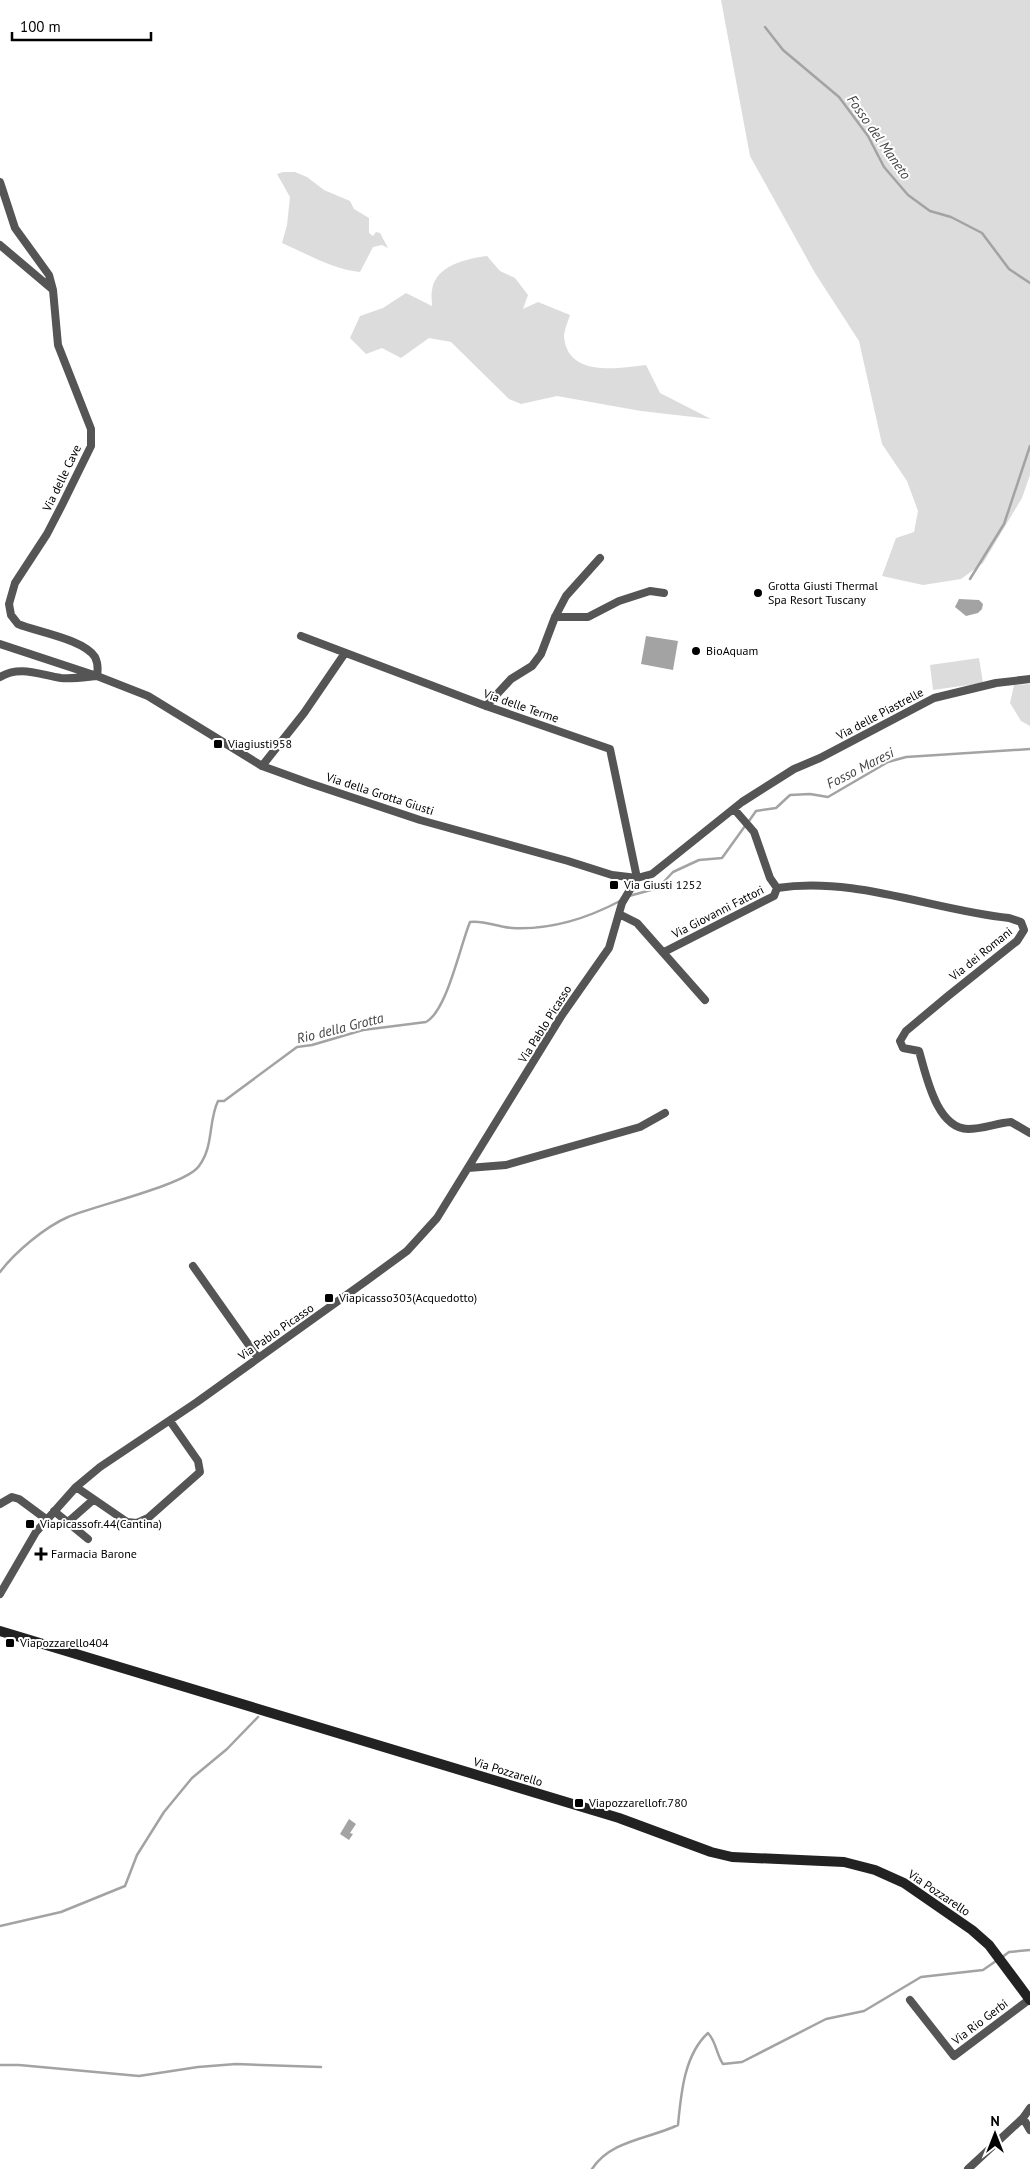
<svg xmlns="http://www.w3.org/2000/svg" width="1030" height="2169" viewBox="0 0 1030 2169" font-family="'PT Sans',sans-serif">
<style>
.green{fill:#dcdcdc}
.water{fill:#a3a3a3}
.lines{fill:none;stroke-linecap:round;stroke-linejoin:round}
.stream{stroke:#a3a3a3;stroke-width:2.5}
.street{stroke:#555;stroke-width:8}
.secondary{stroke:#222;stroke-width:10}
.poi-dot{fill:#000;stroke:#fff;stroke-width:2}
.labels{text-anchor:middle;stroke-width:4;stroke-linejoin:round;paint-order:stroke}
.street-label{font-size:12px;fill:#000;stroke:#fff}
.poi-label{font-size:12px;fill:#000;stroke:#fff;text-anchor:start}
.water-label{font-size:14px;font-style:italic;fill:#444;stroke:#fff}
</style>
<rect width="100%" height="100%" fill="#fff"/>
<!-- green -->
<path class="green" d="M721,0h309v475l-8,23 -39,65 -22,16 -38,6 -41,-9 14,-38 18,-6 4,-21 -11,-30 -25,-37 -23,-103 -44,-68 -65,-117z
M283,172h12l12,5 17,13 26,11 4,8 15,9v15l4,3 3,-4 4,1 8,15 -6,-3 -9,2 -13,25c-29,-3 -52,-18 -78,-29l5,-18 3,-28 -13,-23z
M487,256l13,15 15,7 13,17 -5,14 15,-7 32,13c-2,6 -6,16 -6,22 4,41 55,31 82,28l14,28 51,26 -70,-8 -84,-15 -36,8 -12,-5 -58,-57 -22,-4 -28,20 -19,-10 -16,6 -16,-16 10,-22 23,-8 23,-15 26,13c0,-5 -1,-11 0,-16 4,-25 34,-31 55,-34z
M979,658l4,25 -50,7 -3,-25z
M1030,684v42l-9,-5 -11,-18 4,-18z"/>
<!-- water -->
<path class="water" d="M959,599l20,1 4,4 -1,5 -4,4 -12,3 -11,-9z
M646,636l32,5 -5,29 -32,-6z
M349,1819l7,5 -6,9 3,1 -4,6 -9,-6z"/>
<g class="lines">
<!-- stream -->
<path class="stream" d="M765,27l18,23 56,47 29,39 16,31 24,28 22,16 21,6 31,16 27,36 21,14
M970,579l34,-55 26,-78
M749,821l7,-10 20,-3 14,-13 20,-1 18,3 60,-35 18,-5 124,-8
M629,896l29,-8 15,-16 26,-12 23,-2 23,-32
M0,1272c15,-20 45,-45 68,-55 25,-11 118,-32 131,-51 15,-20 9,-44 19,-65h6l73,-54 15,-2 51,-15 63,-8c21,-11 34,-76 44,-100 14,-2 27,5 42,6 38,2 74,-9 108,-27
M0,1926l61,-14 64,-26 12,-31 27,-43 28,-34 35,-29 31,-32
M1001,1958l8,-6 21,-2
M0,2065h19l120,11 59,-9 38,-3 85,3
M592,2169c19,-29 57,-30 86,-44 3,-31 6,-70 30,-92 9,10 8,21 15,31l19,-2 84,-43 38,-8 57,-34 62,-7 13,-9"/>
<!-- street -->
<path class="street" d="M0,182l15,46 34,47 4,15 5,55 33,84v17l-29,59 -15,29 -32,49 -6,21 2,11 7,9c19,8 65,15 77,33 3,6 3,13 2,19 -11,1 -24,3 -36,2 -21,-3 -41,-13 -61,-1
M0,245l52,44
M555,617h33l31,-16 31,-10 14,2
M301,636l185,70 124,43 27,129
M0,644l97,32 51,20 114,70 47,17 111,37 148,41 44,14 25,3 15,-4 90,-72 52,-33 26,-11 114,-60 62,-15 34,-4
M486,706l25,-27 21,-13 9,-12 14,-37 11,-21 34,-38
M262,766l42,-53 41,-60
M734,809l20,23 16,46 7,10
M777,888c78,-12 155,22 232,30l12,4 3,8 -7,11 -69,55 -42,35 -6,10 3,7 16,3c7,23 17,77 49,78 15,0 29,-6 43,-7l19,11
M619,914l18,9 68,77
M664,952l110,-56 3,-8
M468,1168l38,-3 134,-38 25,-14
M193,1266l65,92
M76,1487l51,35 10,1 11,-5 52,-46 -2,-11 -28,-40
M0,1504l12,-7 7,2 27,20
M54,1511l34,28
M68,1522l25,-22
M0,1594l36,-62 40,-45 24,-20 97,-65 169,-121 41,-30 30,-33 125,-203 47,-67 13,-45 15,-25
M910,2000l44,56 76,-57
M1023,2118l7,12
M968,2169l55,-51 7,-10"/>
<!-- secondary -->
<path class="secondary" d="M0,1631l619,187 92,34 21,5 112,5 31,8 29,13 68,47 17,15 41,55"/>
</g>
<!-- markers -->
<g class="poi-dot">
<circle cx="758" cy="593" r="5"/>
<circle cx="696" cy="651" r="5"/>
<rect x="213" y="739" width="10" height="10" rx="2.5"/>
<rect x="609" y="880" width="10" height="10" rx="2.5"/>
<rect x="324" y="1293" width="10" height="10" rx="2.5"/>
<rect x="25" y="1519" width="10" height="10" rx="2.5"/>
<path d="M38.5 1546.5h5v5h5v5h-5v5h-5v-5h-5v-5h5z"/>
<rect x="5" y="1638" width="10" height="10" rx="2.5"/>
<rect x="574" y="1798" width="10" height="10" rx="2.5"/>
</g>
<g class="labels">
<!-- street labels -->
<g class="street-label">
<text transform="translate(62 478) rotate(-64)" y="4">Via delle Cave</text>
<text transform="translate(521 706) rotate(19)" y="4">Via delle Terme</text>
<text transform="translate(880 714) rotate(-28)" y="4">Via delle Piastrelle</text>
<text transform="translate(380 794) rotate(18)" y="4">Via della Grotta Giusti</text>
<text transform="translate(718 912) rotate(-27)" y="4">Via Giovanni Fattori</text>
<text transform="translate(981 954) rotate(-39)" y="4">Via dei Romani</text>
<text transform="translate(545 1024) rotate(-58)" y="4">Via Pablo Picasso</text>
<text transform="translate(276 1332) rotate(-35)" y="4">Via Pablo Picasso</text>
<text transform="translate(508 1772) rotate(17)" y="4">Via Pozzarello</text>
<text transform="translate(939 1893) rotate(34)" y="4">Via Pozzarello</text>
<text transform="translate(980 2022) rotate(-37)" y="4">Via Rio Gerbi</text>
</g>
<!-- poi labels -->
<g class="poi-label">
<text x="768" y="590">Grotta Giusti Thermal<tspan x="768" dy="14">Spa Resort Tuscany</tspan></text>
<text x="706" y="655">BioAquam</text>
<text x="228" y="748">Viagiusti958</text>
<text x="624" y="889">Via Giusti 1252</text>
<text x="339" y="1302">Viapicasso303(Acquedotto)</text>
<text x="40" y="1528">Viapicassofr.44(Cantina)</text>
<text x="51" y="1558">Farmacia Barone</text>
<text x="20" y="1647">Viapozzarello404</text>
<text x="589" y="1807">Viapozzarellofr.780</text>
</g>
<!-- water labels -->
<g class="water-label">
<text transform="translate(879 137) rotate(55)" y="5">Fosso del Maneto</text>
<text transform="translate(860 768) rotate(-27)" y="5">Fosso Maresi</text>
<text transform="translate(340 1028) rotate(-14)" y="5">Rio della Grotta</text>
</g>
</g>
<!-- north arrow -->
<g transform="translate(995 2134)" stroke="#ffffff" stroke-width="4" paint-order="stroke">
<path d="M0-4L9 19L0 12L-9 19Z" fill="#000000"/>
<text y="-8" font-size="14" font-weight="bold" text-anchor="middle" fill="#000000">N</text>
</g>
<!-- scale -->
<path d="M12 32v8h139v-8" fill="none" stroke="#000000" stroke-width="2.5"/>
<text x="20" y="32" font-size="15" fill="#000000" stroke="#ffffff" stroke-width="4" paint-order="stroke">100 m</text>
</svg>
